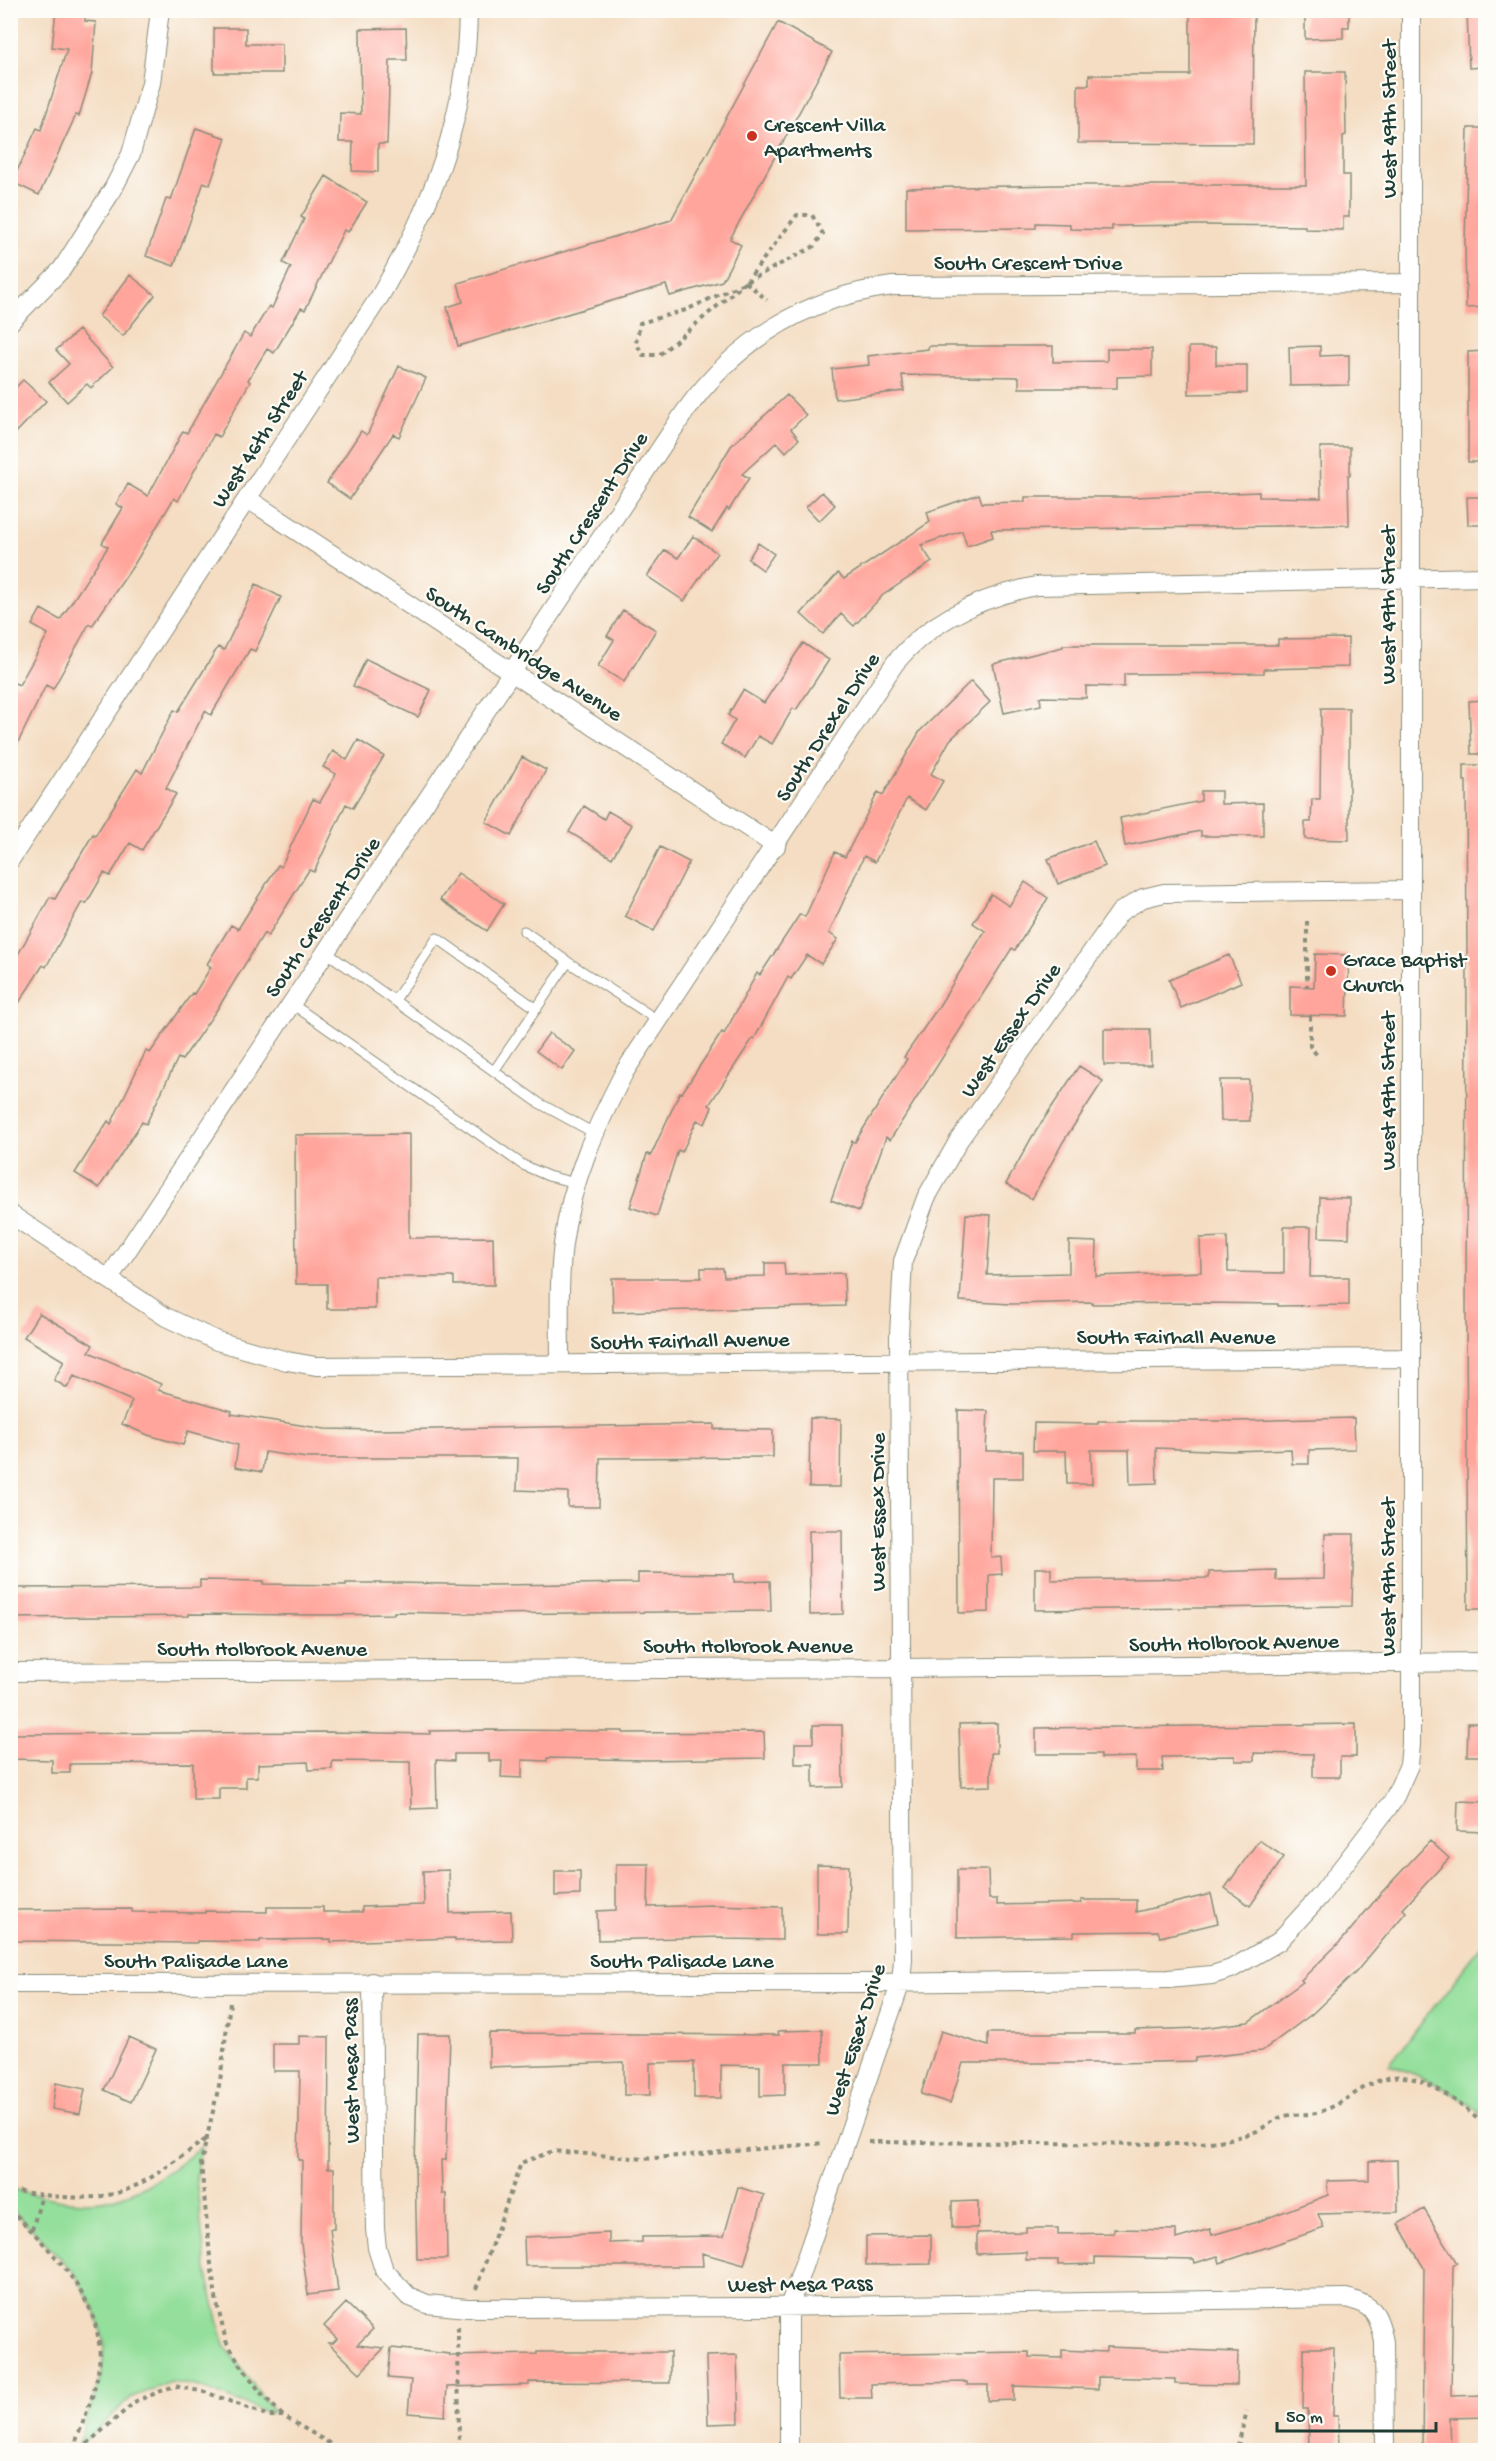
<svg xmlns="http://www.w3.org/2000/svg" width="1496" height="2461" viewBox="0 0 1496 2461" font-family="'Gochi Hand',sans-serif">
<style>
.green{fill:#94df9b;stroke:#5a8e68;stroke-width:1.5}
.building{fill:#ffa59b}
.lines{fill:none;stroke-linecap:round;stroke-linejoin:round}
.service-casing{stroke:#8a8d7b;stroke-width:11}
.minor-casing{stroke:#8a8d7b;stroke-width:20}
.path{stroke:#8a8d7b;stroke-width:4;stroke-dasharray:4.5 4.5;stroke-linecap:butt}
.service{stroke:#fff;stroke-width:9}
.minor{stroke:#fff;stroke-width:18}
.poi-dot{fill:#c8321e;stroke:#fdfcf7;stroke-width:2}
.labels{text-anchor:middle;stroke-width:4.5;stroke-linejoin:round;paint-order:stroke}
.street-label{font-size:22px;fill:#1f3d34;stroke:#fdfcf7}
.poi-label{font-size:22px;fill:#1f3d34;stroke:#fdfcf7;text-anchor:start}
</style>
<rect width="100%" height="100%" fill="#fdfcf7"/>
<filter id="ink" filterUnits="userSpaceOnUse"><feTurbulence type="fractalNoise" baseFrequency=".0167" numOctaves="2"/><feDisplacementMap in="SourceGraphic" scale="12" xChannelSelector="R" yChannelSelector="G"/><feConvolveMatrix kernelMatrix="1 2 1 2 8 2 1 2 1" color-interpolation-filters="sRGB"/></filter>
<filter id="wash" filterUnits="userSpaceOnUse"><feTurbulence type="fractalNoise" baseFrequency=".008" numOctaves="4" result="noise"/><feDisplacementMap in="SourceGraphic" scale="24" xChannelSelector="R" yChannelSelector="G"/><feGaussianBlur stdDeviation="1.35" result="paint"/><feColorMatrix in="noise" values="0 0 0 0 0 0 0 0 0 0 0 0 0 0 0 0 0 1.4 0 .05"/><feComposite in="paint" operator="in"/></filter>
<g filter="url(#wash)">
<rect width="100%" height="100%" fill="#f4ddc2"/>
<!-- green -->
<path class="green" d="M1485,1941v177c-28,-26 -59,-41 -96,-53z
M201,2147l-5,32 10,91 18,75 48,65 -1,4 -74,-28 -26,-4 -39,15 -56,52 26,-76 2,-30 -9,-33 -21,-38 -63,-64v-19c24,5 49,13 74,13 43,1 84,-28 116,-55z"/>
<g id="blocks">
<!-- building -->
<path class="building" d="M56,10h30l-1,11 11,1 -4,51 -13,43 -3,-1 -37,80 -27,-13 25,-54 4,2 26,-81 -15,-2z
M1190,10h64l-1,134 -175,-1v-58h11v-10h101z
M1305,10h44v17h-6v11l-38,1z
M1467,11h18v56l-16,1z
M778,22l54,30 -102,187 11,6 -19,36 -52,15 -4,-11 -208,61 -11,-39 16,-5 -5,-19 213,-63z
M214,28h32v16h36v29h-68z
M406,28l1,32h-17l-3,84h-9v28l-26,-1 1,-29h-14l1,-29 21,1 -1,-85z
M1305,72h40l1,63 -3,1v39h6v42h-6v13l-38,-1v-3l-106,-1 -87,1v4l-42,-1v-5l-34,-1v5l-130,1v-41l152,-3h248z
M196,128l30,10 -16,47 -6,-3 -30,84 -28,-10 20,-57 5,1z
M1468,128h17v179l-19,1 -1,-65z
M326,176l41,26 -19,30 -4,-2 -39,80 -4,-2 -27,45 -7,-4 -19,31 2,2 -31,55 -5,-3 -36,67 -4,-3 -39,65 -43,63 -3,-2 -36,65 -7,-4 -36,74v-78l9,4 29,-51 -16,-9 9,-16 19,11 48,-73 -6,-4 21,-35 -7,-4 12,-20 20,12 35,-65 4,2 57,-100 6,4 19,-31 3,2 19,-41 -8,-4 21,-44 -3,-2z
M130,275l25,20 -32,41 -24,-20z
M79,330l34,37 -22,21 -4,-4 -20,18 -18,-20 20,-18 -13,-14z
M928,346h125v16l54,-1v-12h45v27l-35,1v11h-98v-11l-117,-2 2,16 -69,8 -3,-30 37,-4 -1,-9 60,-7z
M1320,346v10l29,-1v30l-59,1 -1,-39z
M1189,347h27v18h31v28l-58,1z
M1485,351v111h-17v-110z
M399,366l27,12 -27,59 -6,-3 -43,65 -23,-16 34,-52 6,4z
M23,380l23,21 -36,38v-46z
M787,395l19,20 -15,14 8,10 -13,13 -9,-10 -35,32 7,4 -20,32 -2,-2 -15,24 -24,-15 43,-71z
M1320,447h30v28h-2l1,50 -358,5 2,7 -26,9 -5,-15 -41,14 11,17 -49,33 -29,31 -13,-12 -18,20 -22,-20 37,-41 6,6 86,-57 -3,-10 52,-18 3,9 43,-1v-5h109l125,-5v5l62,1z
M822,492l13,13 -16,16 -13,-14z
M1467,497h18v28h-17z
M693,536l24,17 -33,48 -37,-25 18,-26 13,8z
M758,543l16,11 -11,16 -15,-11z
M256,584l25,13 -26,54 -5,-2 -39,66 -6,-4 -39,77 10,6 -34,56 -12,-7 -20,33 -6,-3 -18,31 -4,-2 -36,65 -3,-2 -33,52v-48l40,-72 5,2 38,-65 2,2 42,-67 5,4 32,-63 4,2 40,-65 6,3z
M623,610l33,20 -32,52 -26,-16 16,-26 -7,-4z
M1348,638v29l-84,2v4l-140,1v13l-38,-1v12l-46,-1 1,8 -37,8 -11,-49 70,-17v-2h215v-6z
M803,643l26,17 -33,50 -3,-2 -21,36 -14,-8 -13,22 -24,-14 14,-24 -7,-5 15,-25 21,13z
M366,659l65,31 -13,27 -65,-31z
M971,681l19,21 -40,38 -19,34 12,7 -17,29 -19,-12 -32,64 -11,-6 -35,77 9,6 -17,25 -14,-9 -16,24 -3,-2 -34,62 -1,-1 -44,67 3,2 -7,17 -8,-4 -15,32 -4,-2 -21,66 -27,-9 17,-53 4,1 29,-63 2,1 40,-61 2,2 33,-61 3,2 40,-61 5,3 30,-65 10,5 33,-65 5,3 37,-64z
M1485,700v54h-14l-2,-53z
M1321,708h28v132l-44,-1v-17h6l1,-23h8z
M358,740l26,16 -31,52 -7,-4 -32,68 -5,-2 -41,66 -4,-3 -44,72 -38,55 -4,-2 -32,66 -4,-2 -43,66 -24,-15 33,-52 3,3 35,-73 4,2 42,-60 2,1 17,-27 -4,-3 24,-39 7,4 40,-64 3,2 32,-68 7,3 16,-28 -13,-7 10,-16 14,9z
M522,757l24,13 -35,66 -25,-14z
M1464,765h21v844h-17l-2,-278 1,-374 -1,-176h-2z
M1201,791h20v13l42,-1v33h-62v-5l-76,15 -5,-28 81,-17z
M584,806l20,13 4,-8 24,14 -20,33 -43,-26z
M1094,841l11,25 -47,18 -10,-25z
M660,847l29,15 -35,69 -29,-15z
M458,873l46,31 -17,27 -47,-31z
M1025,882l23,16 -33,52 -3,-2 -122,192 -4,-3 -27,74 -28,-11 21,-59 3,1 52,-83 -3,-2 35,-51 46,-75 -12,-8 18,-29 18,12z
M1315,954l34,1 -2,61 -57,-1v-29l24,1z
M1229,955l12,27 -60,26 -12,-28z
M1104,1029h46l1,36h-47z
M549,1033l26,18 -13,19 -26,-19z
M1079,1066l24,15 -40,61 -31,57 -26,-15 26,-47z
M1220,1080h29l1,41h-29z
M409,1134v104l84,-1 1,48h-40v-8h-79v32h-48v-25h-31l-1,-149z
M1320,1197l30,1 -1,40 -30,-1z
M966,1214l25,1 -4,60 82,-2v-32l28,1 -1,34 105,-4 -1,-34 27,-1 1,35 56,1v-46h27l-1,50h39v28l-71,1v-2l-73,-1 -113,1v-2l-82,2 -50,-3z
M765,1263h19l1,12 59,-2 1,33 -232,6 -1,-34h89v-10h22l1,9 41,-1z
M39,1313l54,32 -4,7 72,32 -3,6 74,21 -1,3 94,15 58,1 331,-6v5l59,1v27l-173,1 -1,49h-31v-15l-51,-2 1,-32h-211l-42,-6 -3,20 -27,-5 3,-22 -50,-14 -5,14 -35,-10 -26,-11 10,-23 -58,-25 -7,12 -13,-8 10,-19 -40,-24z
M958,1410l30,1 -2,40h37v27h-31l-1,80 10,-1 1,17 -13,1v37l-30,1z
M810,1418l31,1 -1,68h-31z
M1354,1418l1,31 -46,1v14h-17l-1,-15 -59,2 -76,-3 1,35 -27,1 -1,-34h-38l1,34h-25l-1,-33h-33l1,-28 64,1v-3h139z
M809,1531h33l1,83 -33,1z
M1325,1534h29l-2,72 -317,4v-42h16v12l158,-2v-6l67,-2v10l48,-1z
M638,1573l96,1v8l36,-1 1,30 -290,3 -87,-2v2l-70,1 -135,-1v2l-179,2v-30l190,-1v-7l64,1 -1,3 83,1v-2h52l94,2 146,-2z
M997,1723v30h-6v33l-30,1 -2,-63z
M1468,1723h17v33h-18z
M1356,1724v33h-16v20h-27v-23l-59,-1v8h-19v-5l-73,1 1,14h-27v-14l-35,1v-4h-65v-26z
M813,1725h29l1,62 -30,1v-24h-18v-21h18z
M489,1730l134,1v2l141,-1 1,26 -119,2 -99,-2v3l-25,-1v18l-21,-1 1,-16h-13v-7h-35v7l-18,-1 1,48 -26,1 -1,-47 -78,-1v8l-23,1 -1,-8 -50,2v13h-12v11h-27v11h-26v-36l-123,1v9h-18v-13l-42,-1v-25l321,-2 99,2v-3z
M1458,1801l27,1v30l-28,-1z
M1259,1840l25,17 -34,49 -25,-18z
M1430,1841l19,17 -46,51 3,3 -50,60 -44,42 -50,37 -67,7v3l-76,2h-156l-13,40 -29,-9 20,-63 47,15v-13h147v-3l67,-2 46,-6 55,-40 -2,-2 42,-41 39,-47z
M616,1864h33l-1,43 66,-2 68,2v33l-59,-1v-2l-125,3 -1,-29 19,-1z
M817,1865l32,1 -1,68h-31z
M449,1870l1,43 61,-2 1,29 -57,1v-3l-124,4v-3l-71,1v2l-63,-1v2l-185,-2v-31l120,-1v3l73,1v-2l62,1v-5h56v5h39v-5l62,-2 -1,-34z
M957,1870h31l1,29h8v6l84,-2v-3h55v12l75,-18 7,29 -58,14 -2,-6 -84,1v4l-117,2z
M555,1871h25v24l-25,1z
M822,2030l1,33h-38v32l-25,1v-30l-39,-1v33h-27v-36l-44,1v32h-26v-33l-135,5v-34l290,2 -1,-4z
M418,2034h32l-4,126h-5l1,34h4l1,65h-30l-2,-93z
M299,2036l30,1 -1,131h6v61h-4l8,62 -30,4 -7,-52 1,-83h-4l2,-89h-27v-27h26z
M129,2037l27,12 -25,53 -27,-12z
M56,2083l29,6 -5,25 -28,-5z
M1397,2160l1,52 -80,2 6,14 -104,35 -2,-7 -23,7 -1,-4 -99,-2v7l-37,1v-5h-32v-8l-49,2v-21l49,-1v-4h32v6l56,-1v-4l62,1v9l34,-10 2,6 45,-13 71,-27 -1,-14 42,-1v-19z
M738,2187l26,8 -20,70 -42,-12 1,13h-178l-1,-29 85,-4v10l33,-1v-5l82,-1z
M978,2201v27h-26v-26z
M1424,2209l33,54 -4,3 -2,130 34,-1v22l-35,1 1,33h-29l2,-183 -26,-44z
M931,2235v29l-65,1v-29z
M346,2303l27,26 -16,16 27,3 -24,25 -32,-30h5l4,-4 -13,-13z
M1106,2347l132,5 -1,33 -62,-1v-5l-77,-2v12l-84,-3v14l-26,1v-16h-21v-3l-96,2 1,14h-32l-1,-43 190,-3v5l33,1v-8l44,2z
M391,2348l59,6v2l87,-2v-2h133v31l-141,-1v3l-82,2 -2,29 -37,-3 3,-33 -23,-2z
M1304,2348h30l-1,68h5l1,35h-30l-1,-42h-5z
M737,2355l2,68 -31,1 -2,-68z"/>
</g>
</g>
<g filter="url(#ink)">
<use href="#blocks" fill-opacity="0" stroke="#8a8d7b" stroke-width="1.5"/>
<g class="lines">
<!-- service casing -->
<g class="service-casing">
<path id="service" d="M524,931l44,31
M326,952l213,151 55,30
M395,1000l42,-62 100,71
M292,1004l231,161 25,11 28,7
M494,1071l74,-109 91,59"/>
</g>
<!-- minor casing -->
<g class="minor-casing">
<path id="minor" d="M10,322l52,-53 51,-80 18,-35 20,-71 9,-73
M248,499l528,347
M10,860l370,-564c53,-92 87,-178 88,-286
M10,1214l156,103 51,24 70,20 29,5 1094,-8
M109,1278l575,-865c51,-71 121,-116 209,-127l518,-3
M560,1364c0,-39 -2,-80 3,-120 8,-63 33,-117 62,-173l270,-408c35,-43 87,-66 141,-77l450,-9
M10,1672l891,-4 585,-6
M372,1982l3,247 2,19 7,22 24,26 19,8 40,4 299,-1 580,-9c28,7 33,16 38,44l1,108
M10,1984l862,-1 296,-4 44,-4 19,-6 47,-27 42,-46 73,-95 16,-36 2,-21v-1734
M789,2450v-143l112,-325 2,-22 -4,-625 4,-74 23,-63 33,-58 161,-228 23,-14 21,-5 246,-3"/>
</g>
<!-- path -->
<path class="path" d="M746,282l-87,73h-16l-7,-12 4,-20 46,-13 60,-28 67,-35 10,-13 -11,-19h-15l-51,67
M746,282l21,18
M1307,921v66
M1310,1016v30l9,12
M230,2003l-10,78 -19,82 9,94 7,47 9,37 14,23 21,29 22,23
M868,2142l313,2c26,-1 51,-3 76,-13 9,-4 18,-13 28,-15 13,-3 27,0 40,-6 26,-10 50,-37 79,-33 31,4 58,29 82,49
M10,2190c40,6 85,15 123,-3 26,-12 50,-32 73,-48
M10,2209c42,43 100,96 88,163 -4,26 -17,53 -25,78
M32,2230l10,-35
M476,2289l45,-126 32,-12 91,8 180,-16
M458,2327l1,123
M80,2450l56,-49 38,-15 31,6 64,24h14l58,34
M1231,2450l6,-1 10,-38"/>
<!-- service -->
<use href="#service" class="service"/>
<!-- minor -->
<use href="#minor" class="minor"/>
</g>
</g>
<!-- markers -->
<g class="poi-dot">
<circle cx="752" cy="136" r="6"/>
<circle cx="1331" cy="971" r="6"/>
</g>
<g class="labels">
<!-- street labels -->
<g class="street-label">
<text transform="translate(1387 119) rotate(-90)" y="8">West 49th Street</text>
<text x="1028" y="269">South Crescent Drive</text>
<text transform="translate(258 438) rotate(-57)" y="8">West 46th Street</text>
<text transform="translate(590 512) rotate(-57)" y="8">South Crescent Drive</text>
<text transform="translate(1386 605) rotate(-90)" y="8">West 49th Street</text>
<text transform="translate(525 652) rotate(33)" y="8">South Cambridge Avenue</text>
<text transform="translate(826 726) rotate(-57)" y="8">South Drexel Drive</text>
<text transform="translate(321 916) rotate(-56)" y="8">South Crescent Drive</text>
<text transform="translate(1009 1029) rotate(-55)" y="8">West Essex Drive</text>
<text transform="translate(1386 1091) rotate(-90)" y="8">West 49th Street</text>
<text x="1176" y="1343">South Fairhall Avenue</text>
<text transform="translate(690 1339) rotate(-1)" y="8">South Fairhall Avenue</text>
<text transform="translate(876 1512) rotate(-90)" y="8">West Essex Drive</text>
<text transform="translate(1386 1577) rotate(-90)" y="8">West 49th Street</text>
<text transform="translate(1234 1641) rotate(-1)" y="8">South Holbrook Avenue</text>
<text x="748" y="1652">South Holbrook Avenue</text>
<text x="262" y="1655">South Holbrook Avenue</text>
<text x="196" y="1967">South Palisade Lane</text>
<text x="682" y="1967">South Palisade Lane</text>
<text transform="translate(853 2039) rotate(-72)" y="8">West Essex Drive</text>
<text transform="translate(349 2071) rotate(-91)" y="8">West Mesa Pass</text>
<text transform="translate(800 2282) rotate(-1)" y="8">West Mesa Pass</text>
</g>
<!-- poi labels -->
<g class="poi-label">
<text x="764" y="131">Crescent Villa<tspan x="764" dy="25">Apartments</tspan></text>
<text x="1343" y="966">Grace Baptist<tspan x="1343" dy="25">Church</tspan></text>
</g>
</g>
<!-- margin -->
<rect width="1496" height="2461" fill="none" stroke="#fdfcf7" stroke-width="36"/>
<!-- scale -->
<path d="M1277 2422v9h159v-9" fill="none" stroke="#1f3d34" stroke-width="3"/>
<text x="1286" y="2422" font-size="18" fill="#1f3d34" stroke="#fdfcf7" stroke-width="4.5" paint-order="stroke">50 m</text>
</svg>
